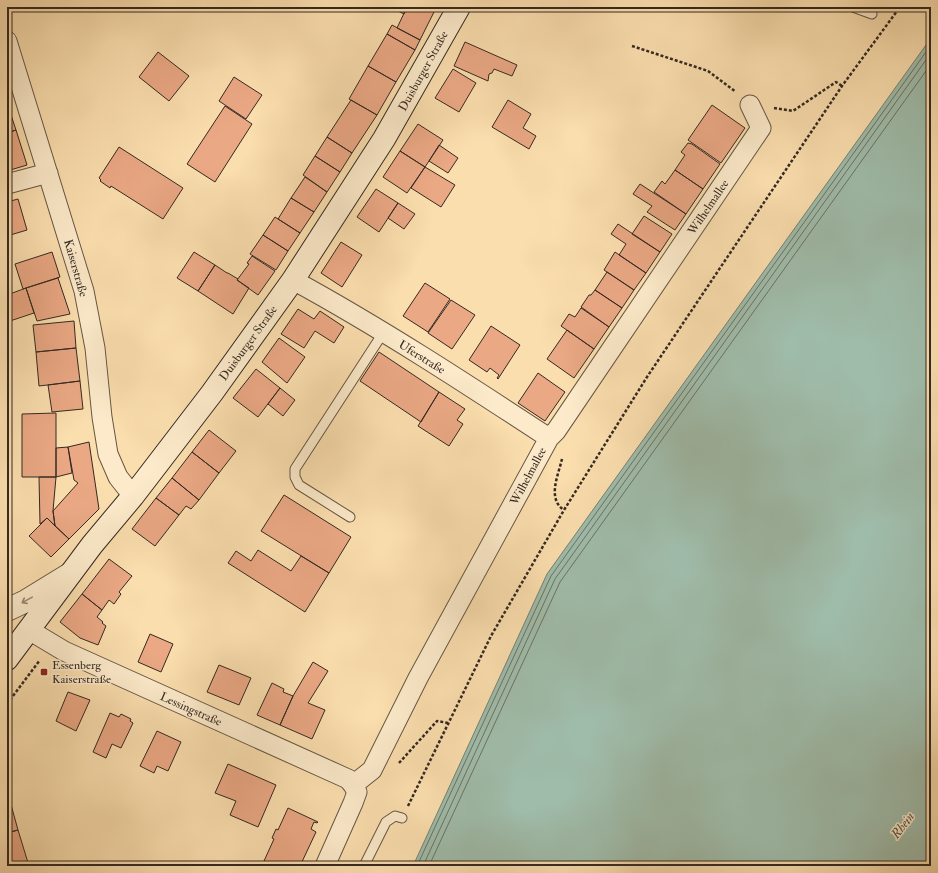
<svg xmlns="http://www.w3.org/2000/svg" width="938" height="873" viewBox="0 0 938 873" font-family="'IM FELL Double Pica',serif">
<style>
.water{fill:#9fbcaa;stroke:#748174}
.lines{fill:none;stroke-linecap:round;stroke-linejoin:round}
.shore{stroke:#6a7266;stroke-width:1}
.building{fill:#eaa884;stroke:#342922}
.service-casing{stroke:#665645;stroke-width:11}
.minor-casing{stroke:#665645;stroke-width:21}
.tertiary-casing{stroke:#665645;stroke-width:24}
.secondary-casing{stroke:#342922;stroke-width:24}
.path{stroke:#342922;stroke-width:2.5;stroke-dasharray:3 2;stroke-linecap:butt}
.service{stroke:#fceaca;stroke-width:9}
.minor{stroke:#fceaca;stroke-width:19}
.tertiary{stroke:#fceaca;stroke-width:22}
.secondary{stroke:#fceaca;stroke-width:22}
.oneway{stroke:#988a76}
.poi-dot{fill:#8f2418;stroke:#fceaca;stroke-width:1.5}
.labels{text-anchor:middle;stroke-width:3;stroke-linejoin:round;paint-order:stroke}
.street-label{font-size:12px;fill:#342922;stroke:#fceaca}
.poi-label{font-size:12px;fill:#342922;stroke:#fceaca;text-anchor:start}
.water-label{font-size:13px;font-style:italic;fill:#4f4e44;stroke:#fceaca}
</style>
<rect width="100%" height="100%" fill="#fbdeae"/>
<filter id="stains"><feTurbulence type="fractalNoise" baseFrequency=".005" numOctaves="4"/><feColorMatrix values="0 0 0 0 .2 0 0 0 0 .09 0 0 0 0 .02 0 0 0 .5 -.17"/></filter>
<radialGradient id="worn" r=".72"><stop offset=".6" stop-color="#630" stop-opacity="0"/><stop offset="1" stop-color="#630" stop-opacity=".3"/></radialGradient>
<!-- water -->
<path class="water" d="M931,38v828h-518l134,-292z"/>
<g class="lines">
<!-- shore -->
<path class="shore" d="M417,866l134,-290 380,-531
M423,866l132,-287 376,-526
M429,866l131,-284 371,-518"/>
</g>
<!-- building -->
<path class="building" d="M390,7h17l-3,7z
M407,7h17l10,5 -14,28 -23,-12z
M392,25l28,15 -5,10 -28,-16z
M387,34l28,16 -19,32 -28,-16z
M465,42l52,23 -5,11 -18,-7 -2,4 -3,1 -1,7 -34,-15z
M158,52l31,24 -20,25 -30,-24z
M368,66l28,16 -19,33 -28,-16z
M453,69l23,14 -17,29 -24,-14z
M234,77l28,18 -16,24 -27,-18z
M351,100l26,15 -25,38 -25,-16z
M508,100l23,14 -8,14 13,8 -7,13 -37,-22z
M7,103l9,27 -9,3z
M712,105l33,23 -24,35 -33,-23z
M225,106l27,18 -37,58 -28,-18z
M418,124l25,16 -18,27 -25,-16z
M16,130l11,35 -20,6v-38z
M327,137l25,16 -12,19 -25,-16z
M688,143l4,1 28,20 -17,25 -28,-19 10,-15 -4,-3z
M439,145l19,13 -10,15 -19,-12z
M119,147l64,41 -20,31 -52,-33 -1,2 -10,-7 1,-1 -2,-2z
M400,151l25,16 -18,26 -24,-16z
M315,156l25,16 -13,20 -24,-17z
M425,167l30,18 -14,22 -30,-19z
M675,170l28,19 -17,25 -32,-22 8,-11 3,3z
M305,177l22,15 -13,20 -23,-14z
M640,184l46,30 -11,16 -28,-18 5,-6 -19,-12z
M376,189l22,14 -19,29 -22,-15z
M291,198l23,14 -14,21 -22,-14z
M18,199l9,31 -20,6v-34z
M398,203l17,11 -11,15 -16,-11z
M644,216l28,18 -12,18 -28,-18z
M275,217l25,16 -12,18 -25,-16z
M618,224l42,28 -14,21 -27,-18 7,-11 -15,-10z
M263,235l25,16 -12,19 -26,-16z
M341,242l21,13 -20,32 -21,-14z
M52,252l8,25 -37,12 -8,-25z
M194,252l21,13 -17,26 -21,-13z
M615,252l31,21 -12,17 -30,-20z
M252,256l23,15 -17,24 -21,-15 12,-16 -2,-1z
M215,265l12,8h1l10,6 -1,1 12,8 -16,26 -35,-23z
M607,272l27,18 -12,18 -27,-18z
M58,278l12,36 -33,7 -11,-33z
M425,283l25,16 -22,33 -25,-16z
M26,288l8,25 -27,9v-27z
M595,290l27,18 -13,19 -28,-20 8,-12h2z
M451,300l24,15 -23,34 -24,-16z
M581,308l28,19 -15,22 -33,-23 8,-12 6,3z
M298,309l16,10 6,-8 24,16 -10,16 -19,-12 -11,17 -23,-14z
M74,321l2,27 -40,4 -3,-27z
M491,326l29,19 -22,34 -1,-1 2,-3 -9,-7 -3,4 -18,-12z
M567,330l27,19 -20,29 -27,-19z
M279,338l26,19 -18,26 -25,-21z
M76,348l4,33 -41,5 -3,-34z
M379,352l60,40 -18,30 -61,-41z
M256,369l24,19 -22,29 -25,-19z
M538,373l27,19 -20,29 -27,-18z
M80,381l3,28 -31,3 -4,-27z
M280,388l15,12 -12,16 -15,-12z
M439,392l26,17 -8,11 6,4 -14,22 -31,-20z
M56,413v64h-34v-63z
M209,430l27,21 -17,22 -27,-21z
M89,442l10,67 -30,30 -14,-13 -2,-15 25,-28 -4,-3 -6,-33z
M68,447l4,26 -16,4v-29z
M192,452l27,21 -20,27 -27,-22z
M39,477h17l-3,34 2,15 -8,-8 -7,6z
M172,478l27,22 -8,9 -5,-3 -7,9 -23,-17z
M284,495l67,42 -22,36 -68,-42z
M156,498l23,17 -24,31 -23,-17z
M47,518l22,21 -18,18 -22,-21z
M258,550l33,21 10,-15 28,17 -24,39 -77,-49 8,-12 15,10z
M109,559l23,17 -13,16 2,2 -7,10 -5,-4 -7,10 -20,-16z
M82,594l20,16 -5,7 6,5 -1,1 4,3 -8,19 -18,-7 -20,-16z
M150,634l23,10 -12,28 -23,-10z
M313,662l15,9 -20,32 17,7 -13,29 -32,-14 13,-29z
M219,665l32,13 -12,27 -32,-13z
M272,683l12,6 -1,3 10,4 -13,29 -23,-10z
M68,692l22,8 -14,31 -20,-10z
M110,713l9,4 2,-3 10,5 -1,2 3,2 -12,25 -9,-4 -6,14 -13,-6z
M157,731l24,11 -13,29 -11,-5 -3,7 -14,-7z
M228,764l48,21 -18,42 -28,-12 6,-14 -21,-8z
M10,801l8,29 -11,3v-31z
M288,808l30,14 -1,1 -3,-1 -3,7 5,3 -16,34 -5,-2 -1,2h-18l-12,-5 10,-22 -2,-1 4,-9 2,1z
M18,830l11,36h-22v-33z"/>
<g class="lines">
<!-- service casing -->
<g class="service-casing">
<path id="service" d="M853,7l19,7
M350,517l-51,-32 -4,-8v-8l88,-136
M364,866l22,-44 9,-6 7,2"/>
</g>
<!-- minor casing -->
<g class="minor-casing">
<path id="minor" d="M7,41l77,250 11,57 7,69 6,37 10,23 15,19
M7,184l41,-11
M293,280c88,48 172,103 256,158
M29,630l35,21 284,128 5,6 4,7 -4,11 -28,63
M353,785l19,-15 46,-92 131,-240 7,-7 205,-303 -11,-23"/>
</g>
<!-- tertiary casing -->
<g class="tertiary-casing">
<path id="tertiary" d="M7,610l19,-9 44,-27"/>
</g>
<!-- secondary casing -->
<g class="secondary-casing">
<path id="secondary" d="M7,659l85,-114 41,-49 79,-103 81,-113 91,-141 75,-132"/>
</g>
<!-- path -->
<path class="path" d="M632,46l76,25 28,21
M774,108l19,3 43,-29 6,4
M562,459c-4,17 -15,40 2,51
M7,704l33,-44
M399,763l38,-42 11,2
M408,806l83,-170 73,-126 83,-133 195,-291 58,-79"/>
<!-- service -->
<use href="#service" class="service"/>
<!-- minor -->
<use href="#minor" class="minor"/>
<!-- tertiary -->
<use href="#tertiary" class="tertiary"/>
<!-- secondary -->
<use href="#secondary" class="secondary"/>
</g>
<!-- one-way arrows -->
<defs><path id="oneway-shaft" d="M-6 0H5M1.5-3L5.5 0L1.5 3" fill="none" stroke-width="1.6" stroke-linecap="round" stroke-linejoin="round"/></defs>
<use class="oneway" href="#oneway-shaft" transform="translate(27 600) rotate(151)"/>
<!-- markers -->
<rect class="poi-dot" x="40" y="668" width="8" height="8" rx="2"/>
<g class="labels">
<!-- street labels -->
<g class="street-label">
<text transform="translate(423 71) rotate(-61)" y="4">Duisburger Straße</text>
<text transform="translate(708 207) rotate(-56)" y="4">Wilhelmallee</text>
<text transform="translate(76 268) rotate(74)" y="4">Kaiserstraße</text>
<text transform="translate(248 343) rotate(-54)" y="4">Duisburger Straße</text>
<text transform="translate(422 357) rotate(32)" y="4">Uferstraße</text>
<text transform="translate(528 476) rotate(-62)" y="4">Wilhelmallee</text>
<text transform="translate(191 709) rotate(24)" y="4">Lessingstraße</text>
</g>
<!-- poi labels -->
<g class="poi-label">
<text x="52" y="669">Essenberg<tspan x="52" dy="14">Kaiserstraße</tspan></text>
</g>
<!-- water labels -->
<g class="water-label">
<text transform="translate(902 825) rotate(-53)" y="5">Rhein</text>
</g>
</g>
<!-- margin -->
<rect width="938" height="873" fill="none" stroke="#fbdeae" stroke-width="24"/>
<rect x="8" y="8" width="922" height="857" fill="none" stroke="#342922" stroke-width="2"/>
<rect x="12" y="12" width="914" height="849" fill="none" stroke="#342922"/>
<rect width="100%" height="100%" filter="url(#stains)"/>
<rect width="100%" height="100%" fill="url(#worn)"/>
</svg>
